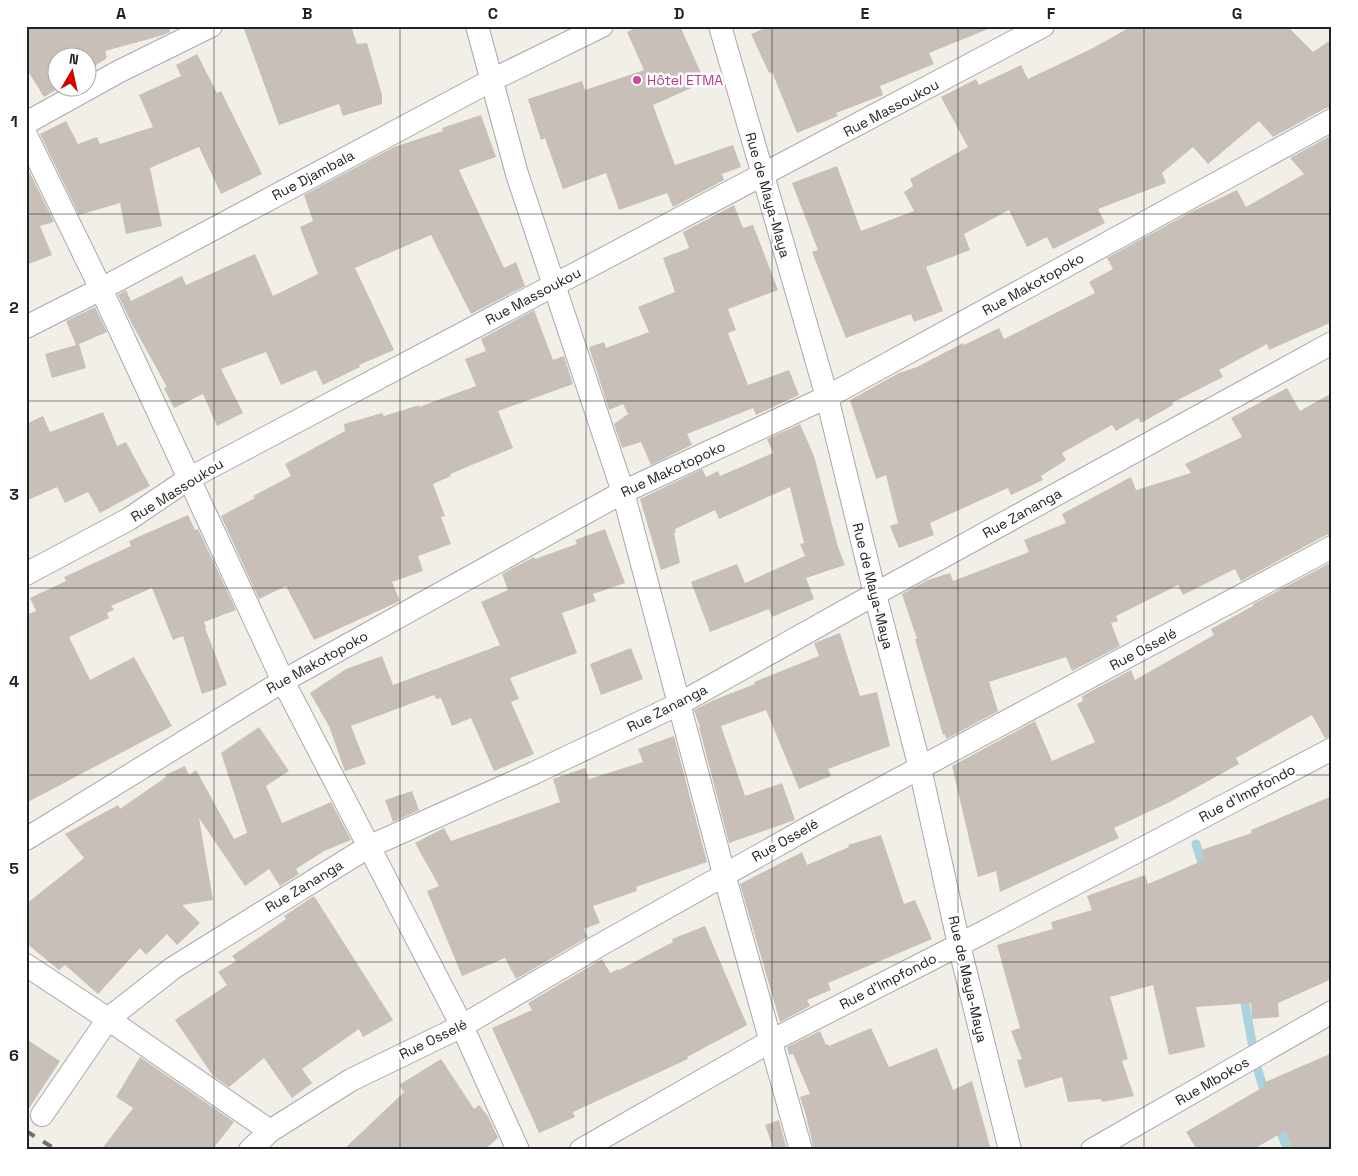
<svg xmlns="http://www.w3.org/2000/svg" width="1358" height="1176" viewBox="0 0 1358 1176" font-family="'Space Grotesk',sans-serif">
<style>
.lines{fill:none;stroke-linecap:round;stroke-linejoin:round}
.stream{stroke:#aad3df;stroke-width:9}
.building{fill:#c7bfb8}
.street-casing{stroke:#a9a9a9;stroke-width:24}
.street{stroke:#fff;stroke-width:22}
.rail{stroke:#707070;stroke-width:4;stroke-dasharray:10 10;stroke-linecap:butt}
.grid{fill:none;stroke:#222;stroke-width:1;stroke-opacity:0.55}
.hotel-dot{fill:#d1479c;stroke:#fff;stroke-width:2}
.labels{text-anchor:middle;stroke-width:5;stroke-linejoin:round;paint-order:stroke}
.hotel-label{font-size:14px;fill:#b23c85;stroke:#fff;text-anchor:start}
.street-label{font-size:14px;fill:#222;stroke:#fff}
.neatline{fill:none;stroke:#222;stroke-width:2}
.grid-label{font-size:16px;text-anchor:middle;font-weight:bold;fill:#222}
</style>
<rect width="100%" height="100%" fill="#f2efe9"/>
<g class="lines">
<!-- stream -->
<path class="stream" d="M1196,844l9,29
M1243,993l13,71 10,33
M1277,1123l11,27"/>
</g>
<!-- building -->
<path class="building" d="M26,26h143l1,6 -10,4 -55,15 2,7 -19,12v-12h-30v30h1l-15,9 -18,-29z
M243,26h108l6,18 10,-1 15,52v9l-39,12 -4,-12 -60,21z
M639,26h41l25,56 -52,23 22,60 58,-20 8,22 -19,7 2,6 -51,27 -6,-14 -48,17 -13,-37 -43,16 -18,-51 -4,2 -13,-41 54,-18 3,9 59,-20 -17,-38z
M770,26h223v1l-64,26 5,11 -54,22 3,9 -47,18 2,3 -41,17 -25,-61 -3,1 -18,-39z
M1132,26h155l26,26 19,-13v68l-6,1 -53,29 -14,-16 -51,43 -15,-17 -31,26 4,10 -68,26 7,14 -52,26 -6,-12 -20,10 -18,-37 -45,24 6,16 -44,17 17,44 -29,11 -3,-8 -65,24 -34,-86 6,-2 -26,-67 45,-17 24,65 53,-20 -10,-19 9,-6 -3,-7 58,-32 -27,-50 35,-18 3,6 42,-20 7,14 65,-31z
M197,54l20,39 4,-2 41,83 -41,20 -22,-47 -49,21 12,58 -36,8 -6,-31 -41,12 -39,-81 26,-13 12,23 19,-7 3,7 53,-17 -14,-32 42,-19 -5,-11z
M481,115l15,42 -37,13 45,98 12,-6 9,24 -54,28 -40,-79 -76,33 39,82 -35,15 1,2 -37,18 -7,-15 -35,15 -15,-33 -45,17 22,44 -26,13 -14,-32 -29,14 -10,-20 3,-1 -35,-63 -14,-29 8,-5 5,11 51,-25 4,9 69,-31 18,42 45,-22 -18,-47 13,-6 -9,-26 90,-48 49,-16 -1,-3z
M1332,135v187l-63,28 -2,-6 -48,26 4,7 -51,26 1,2 -32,18 -3,-5 -22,13 -4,-6 -50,28 4,7 -25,16 2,4 -32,15 -3,-7 -78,35 4,12 -35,13 -9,-22 8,-3 -12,-48 -10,4 -26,-79 49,-27 18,-6 46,-24 1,2 35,-17 5,11 91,-46 -6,-11 24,-13 -6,-11 86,-47 44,-21 9,17 58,-33 -14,-16z
M26,165l28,57 -14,4 12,29 -26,10z
M734,205l9,23 10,-3 25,65 -50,19 8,21 -8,3 20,52 41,-15 10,25 -43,20 -3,-7 -66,26 5,11 -41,20 -10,-23 -19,6 -8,-24 14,-10 -5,-10 -14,6 -20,-63 15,-5 2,6 43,-16 -11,-25 37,-15 -12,-34 26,-10 -6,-16z
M95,307l12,25 -28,12 7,24 -34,10 -7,-24 31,-9 -10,-24z
M534,310l19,50 11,-4 9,28 -75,27 15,37 -63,26 1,2 -18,8 12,32 -4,1 10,27 -33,12 5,15 -31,11 8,19 -86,39 -28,-54 -27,13 -38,-83 34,-18 -2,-2 38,-20 -6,-12 60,-33 -1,-7 38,-11 2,3 35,-11v2l57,-21 -11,-27 21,-8 -5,-12z
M1287,388l13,23 32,-18v141l-6,1 -85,46 -6,-12 -52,26 -5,-10 -62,31 2,5 -7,2 9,23 -48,25 -6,-14 -77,25 9,29 -52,28 -1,-5 -2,1 -28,-96h2l-15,-45 26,-14 22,-7 3,8 76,-29 -5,-12 42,-17 -4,-9 69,-37 5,13 55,-17 -6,-9 57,-27 -11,-19z
M103,412l14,34 9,-4 24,44 -50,27 -12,-21 -23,11 -8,-16 -31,14v-77l17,-8 7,16z
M800,424l14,32 24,91 7,18 -39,13 8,21 -42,18 -3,-8 -59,23 -19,-50 46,-18 8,19 60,-27 -5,-12 4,-1 -14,-56 -71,32 -4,-9 -40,19 1,3 -2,1 6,30 -19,7 -21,-71 62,-30 4,8 12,-6 2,5 53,-23 -6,-14z
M188,515l7,15 3,-1 38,81 -32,12 2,5 -1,1 22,57 -25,9 -19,-58 -10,4 -21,-52 -41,18 3,4 -7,3 2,5 -40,19 21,43 44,-23 38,69 -146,77v-188l10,-4 -6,-13 36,-17 -2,-4 67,-31 -2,-5z
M605,529l20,54 -32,11 3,7 -34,12 15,40 -67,25 9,21 -8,3 23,52 -40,17 -23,-53 -19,8 -11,-28 -5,1 -2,-4 -83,31 15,38 -21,7 -16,-45 -19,-33 36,-24 36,-13 11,29 107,-40 -19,-43 27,-12 -6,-16 32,-17 1,2 42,-15 -2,-4z
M1332,562v174l-7,2 -13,-23 -76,43 3,6 -69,38 -56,26 5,10 -119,54 -4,-21 -18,6 -26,-111 83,-45 17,40 43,-19 -18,-38 6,-3 -1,-5 49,-26 4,10 79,-45 -3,-6 42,-23v-2z
M840,633l20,63 17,-4 13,54 -62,23 3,7 -32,13 -33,-79 -45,16 24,70 37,-13 13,37 -66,23 -30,-116h1l-6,-17 20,-10 41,-16 -1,-2 65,-26 -5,-13z
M631,648l12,31 -42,16 -11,-31z
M259,727l30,44 -23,15 16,37 49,-21 20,38 -27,11 -28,18 3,5 -19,12 -11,-17 -24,17 -46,-68 14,82 -31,5 18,18 -23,22 -10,-11 -21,21 -6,-7 -42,46 -33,-29 -6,5 -33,-27v-39l58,-46 -19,-24 53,-29 2,4 46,-32 -1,-2 20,-9 4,9 7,-5 38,69 13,-6 -26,-80z
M674,736l33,126 -71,25 1,4 -44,15 7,17 -16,6 4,8 -72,42 -11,-21 -43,18 -35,-85 12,-5 -24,-43 29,-15 7,13 109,-39 -7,-23 32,-11 4,11 54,-17 -5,-13z
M412,791l7,19 -26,12 -8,-22z
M1332,796v183l-54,24 1,14 -27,2 -1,-16 -55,4 9,40 -36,8 -16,-70 -43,12 18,62 -6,2 12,35 -32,6 -1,-3 -33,3 -6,-25 -37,11 -8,-28 5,-1 -11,-28 9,-3 -23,-83 56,-16 -2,-7 41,-12 -5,-14 58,-21 3,9 56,-24 -3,-10 51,-17 -1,-3z
M881,835l23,69 11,-4 17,39 -104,44 3,7 -24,10 3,6 -30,16 -40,-138 62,-32 5,13 42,-18 -1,-2z
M314,896l79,124 -30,17 -4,-8 -57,40 10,14 -20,15 -28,-40 -35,29 -16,-11 -38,-56 52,-35 -9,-13 18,-11 -4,-5 54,-37 -2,-3z
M705,926l42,99 -60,32 1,2 -115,53 2,5 -36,16 -47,-105 40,-18 -4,-7 74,-44 8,14 8,-4 1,1 54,-28 -1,-3z
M871,1028l18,39 48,-19 16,42 19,-9 19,69h-177l-9,-38 -5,-15 10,-3 -17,-40 -4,1 -2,-8 33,-16 6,14 2,-1 1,2z
M26,1039l34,22 -34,52z
M1332,1053v97h-39l-8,-19 -33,19h-55l-11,-18 79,-46 -2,-3z
M140,1057l94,65 -22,28h-111l32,-42 -17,-11z
M441,1059l33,50 5,-4 9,11 10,22 -14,12h-141l61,-58 -5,-7z
M779,1120l8,30h-13l-9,-25z"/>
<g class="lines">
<!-- street casing -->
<g class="street-casing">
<path id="street" d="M477,26l40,148 106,318 101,382 77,276
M720,26l107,371 48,197 45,174 39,177 51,205
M26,123l92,-51 93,-46
M26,135l75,154 182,392 179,345 56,124
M26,327l75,-38 391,-209 110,-54
M26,574l103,-55 59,-40 855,-453
M26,839l257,-158 340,-189 204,-95 505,-277
M26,965l82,54 162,112
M42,1115l66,-96 65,-51 195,-121 166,-74 145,-69 196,-110 457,-251
M250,1150l20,-19 81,-51 111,-54 138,-81 215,-121 517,-277
M581,1150l190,-109 188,-96 373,-196
M1092,1150l240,-138"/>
</g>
<!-- street -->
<use href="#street" class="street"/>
<!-- rail -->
<path class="rail" d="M26,1131l31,19"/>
</g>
<!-- grid -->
<path class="grid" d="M214,26v1124M400,26v1124M586,26v1124M772,26v1124M958,26v1124M1144,26v1124M26,214h1306M26,401h1306M26,588h1306M26,775h1306M26,962h1306"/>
<!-- markers -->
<circle class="hotel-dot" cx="637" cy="80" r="5"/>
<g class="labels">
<!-- hotel labels -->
<g class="hotel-label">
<text x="647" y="85">Hôtel ETMA</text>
</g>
<!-- street labels -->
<g class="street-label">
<text transform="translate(891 108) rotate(-28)" y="5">Rue Massoukou</text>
<text transform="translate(313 175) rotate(-28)" y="5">Rue Djambala</text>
<text transform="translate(768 195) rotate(74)" y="5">Rue de Maya-Maya</text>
<text transform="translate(1033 284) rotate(-29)" y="5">Rue Makotopoko</text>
<text transform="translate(533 296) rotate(-28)" y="5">Rue Massoukou</text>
<text transform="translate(673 469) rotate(-25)" y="5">Rue Makotopoko</text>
<text transform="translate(177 490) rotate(-32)" y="5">Rue Massoukou</text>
<text transform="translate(1022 513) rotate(-29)" y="5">Rue Zananga</text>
<text transform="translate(873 586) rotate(76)" y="5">Rue de Maya-Maya</text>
<text transform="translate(1143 649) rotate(-28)" y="5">Rue Osselé</text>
<text transform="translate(317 662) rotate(-29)" y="5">Rue Makotopoko</text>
<text transform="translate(667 708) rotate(-27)" y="5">Rue Zananga</text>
<text transform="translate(1247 793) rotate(-28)" y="5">Rue d'Impfondo</text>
<text transform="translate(785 840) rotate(-29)" y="5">Rue Osselé</text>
<text transform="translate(304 886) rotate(-31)" y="5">Rue Zananga</text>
<text transform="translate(968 979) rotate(77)" y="5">Rue de Maya-Maya</text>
<text transform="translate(888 981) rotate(-27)" y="5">Rue d'Impfondo</text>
<text transform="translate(433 1039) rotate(-26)" y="5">Rue Osselé</text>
<text transform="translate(1212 1081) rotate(-30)" y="5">Rue Mbokos</text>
</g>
</g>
<!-- border -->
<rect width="1358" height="1176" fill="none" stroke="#ffffff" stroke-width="55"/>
<!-- north arrow -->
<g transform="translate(72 72) rotate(9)"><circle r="24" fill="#ffffff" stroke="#a7a7a7"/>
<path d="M0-4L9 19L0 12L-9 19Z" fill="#d40000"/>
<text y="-8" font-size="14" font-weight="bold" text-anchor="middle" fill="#222222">N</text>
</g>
<rect x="28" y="28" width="1302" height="1120" class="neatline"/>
<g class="grid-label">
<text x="121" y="19">A</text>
<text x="307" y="19">B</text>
<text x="493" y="19">C</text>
<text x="679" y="19">D</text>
<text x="865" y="19">E</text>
<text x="1051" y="19">F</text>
<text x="1237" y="19">G</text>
<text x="14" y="127">1</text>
<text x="14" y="313">2</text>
<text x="14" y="500">3</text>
<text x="14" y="687">4</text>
<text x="14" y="874">5</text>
<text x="14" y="1061">6</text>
</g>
</svg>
